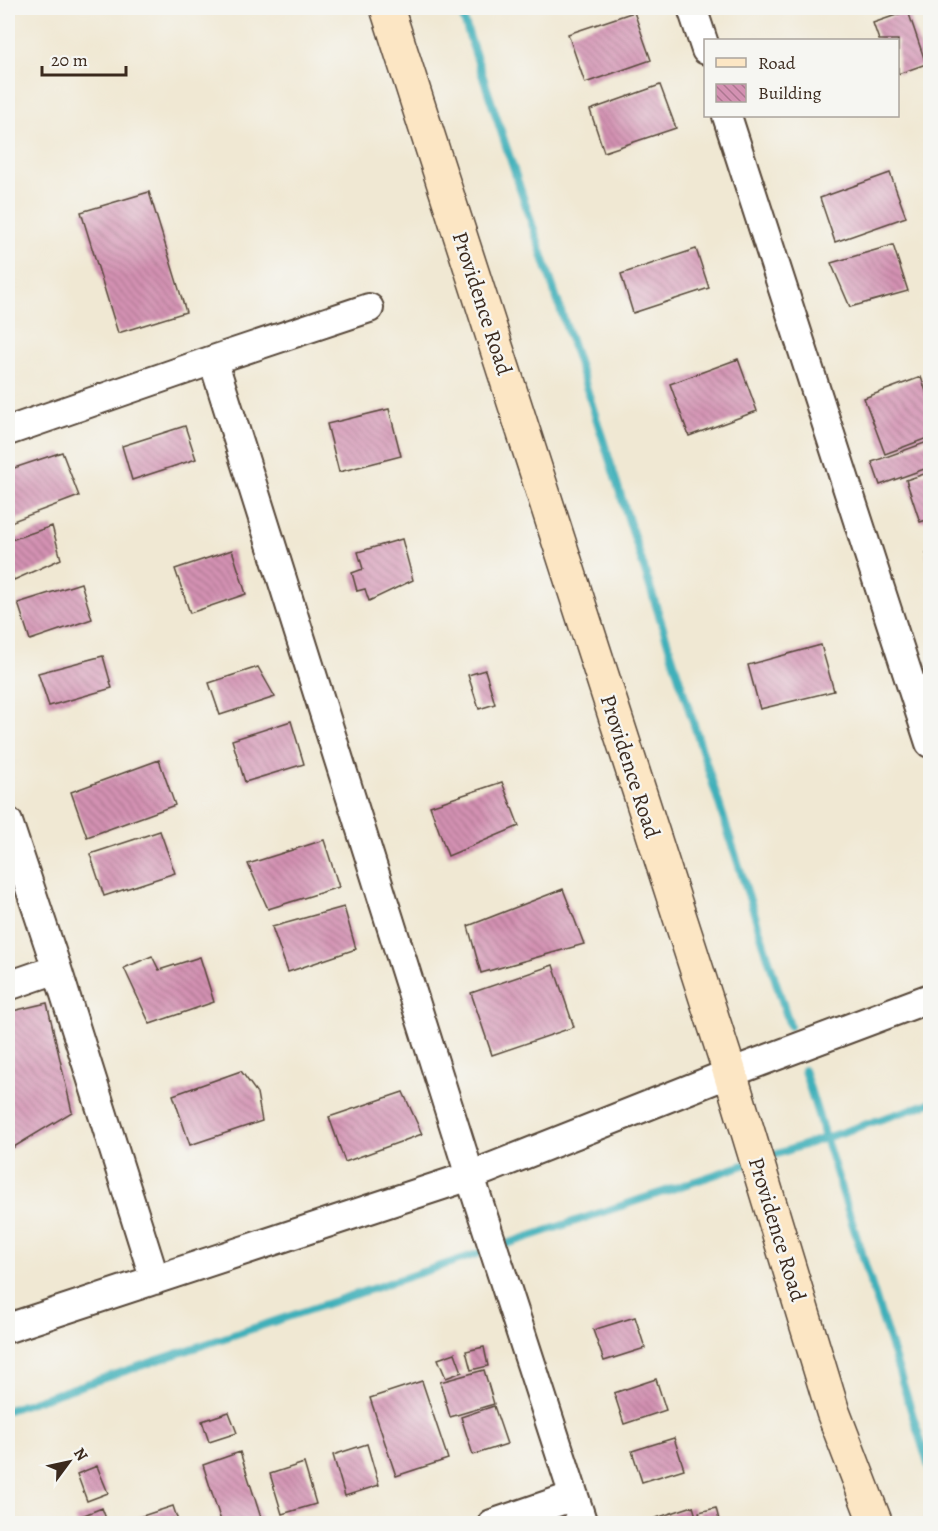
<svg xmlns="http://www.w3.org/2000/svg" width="938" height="1531" viewBox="0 0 938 1531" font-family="Alegreya,serif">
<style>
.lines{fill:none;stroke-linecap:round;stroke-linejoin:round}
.stream{stroke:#40b0ba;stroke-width:8}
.building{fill:url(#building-back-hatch)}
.street-casing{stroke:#564639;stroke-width:32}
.secondary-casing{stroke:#564639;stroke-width:36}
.street{stroke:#fff;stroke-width:28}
.secondary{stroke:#fce6c4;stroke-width:33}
.labels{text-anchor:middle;stroke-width:4.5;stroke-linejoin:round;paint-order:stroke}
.street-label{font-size:22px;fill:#3b2a1e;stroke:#f6f6f2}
</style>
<defs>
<pattern id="building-back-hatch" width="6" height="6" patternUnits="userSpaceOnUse" patternTransform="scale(1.5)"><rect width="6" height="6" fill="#d391b2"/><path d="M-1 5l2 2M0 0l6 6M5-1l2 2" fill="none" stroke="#ac7790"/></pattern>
</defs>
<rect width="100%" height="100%" fill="#f6f6f2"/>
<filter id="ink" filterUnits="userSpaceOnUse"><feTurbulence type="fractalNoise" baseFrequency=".0167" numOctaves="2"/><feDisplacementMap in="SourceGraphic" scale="12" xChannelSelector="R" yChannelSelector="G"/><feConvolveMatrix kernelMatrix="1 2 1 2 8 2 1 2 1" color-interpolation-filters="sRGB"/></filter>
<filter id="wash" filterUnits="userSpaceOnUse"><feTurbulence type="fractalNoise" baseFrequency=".008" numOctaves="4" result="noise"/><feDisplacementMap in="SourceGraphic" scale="24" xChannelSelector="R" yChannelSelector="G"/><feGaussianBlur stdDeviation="1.35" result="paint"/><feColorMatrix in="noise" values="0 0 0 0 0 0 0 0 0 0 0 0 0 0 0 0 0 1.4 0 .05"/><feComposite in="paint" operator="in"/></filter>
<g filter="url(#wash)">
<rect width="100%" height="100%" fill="#f0e8d3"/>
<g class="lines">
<!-- stream -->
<path class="stream" d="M460,8l124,372 206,646
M804,1070l126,400
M762,1159l168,-56
M8,1410l742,-247"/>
</g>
<g id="blocks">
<!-- building -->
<path class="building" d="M908,11l18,53 -28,10v-34h-19l-6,-17z
M634,12l17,48 -66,23 -17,-49z
M930,18v16l-5,-14z
M660,85l16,43 -72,24 -14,-42z
M890,173l16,44 -71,25 -15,-44z
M149,192l37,120 -68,21 -37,-121z
M893,245l15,46 -58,16 -19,-44z
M696,249l13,39 -76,25 -12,-39z
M738,359l19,52 -68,25 -19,-52z
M921,377l9,26v34l-45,17 -21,-56z
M389,409l12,47 -62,16 -12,-48z
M185,426l11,33 -64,21 -10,-34z
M930,441v26l-50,18 -8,-23z
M62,452l17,44 -71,27v-53z
M930,472v47l-10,3 -14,-42z
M52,526l9,33 -47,21 -6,-13v-26z
M402,539l11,41 -44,21 -4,-12 -8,2 -5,-18 11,-4 -5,-17z
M232,550l14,44 -56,19 -15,-44z
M930,551v15l-4,-13z
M81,583l11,36 -62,21 -12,-37z
M821,645l13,46 -74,18 -12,-44z
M103,656l9,32 -63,18 -11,-33z
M258,667l17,30 -55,18 -11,-32z
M485,670l10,34 -16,5 -11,-34z
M291,721l13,43 -59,18 -13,-42z
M159,760l16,45 -88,32 -16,-45z
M502,782l17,44 -71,30 -18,-50z
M160,831l15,42 -71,23 -14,-42z
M324,840l15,47 -71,22 -20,-45z
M563,889l21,55 -103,29 -13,-47z
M344,907l12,42 -68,23 -16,-45z
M152,956l7,14 41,-13 14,45 -64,22 -26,-56z
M553,965l21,62 -82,28 -21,-62z
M47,1003l25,109 -63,38 -1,-8v-130z
M241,1071l16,22 5,28 -72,24 -17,-50z
M403,1092l19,42 -77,28 -16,-45z
M635,1317l10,31 -41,13 -11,-31z
M484,1347l4,19 -17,4 -5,-19z
M455,1353l7,19 -16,6 -8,-19z
M484,1370l10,34 -44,13 -10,-35z
M656,1379l10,31 -42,14 -10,-31z
M422,1381l26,78 -52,17 -26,-78z
M494,1406l13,38 -34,11 -12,-38z
M229,1412l8,21 -28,9 -7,-21z
M674,1438l10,31 -42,13 -10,-31z
M367,1444l12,41 -34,11 -12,-41z
M240,1452l23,72h-41l-19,-59z
M304,1463l12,41 -34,10 -12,-40z
M97,1466l11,27 -21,8 -10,-27z
M173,1506l6,18h-58v-1z
M693,1506l5,18h-46l-2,-4z
M102,1508l6,16h-32l-2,-5z
M716,1508l4,16h-18l-3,-12z"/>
</g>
</g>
<g filter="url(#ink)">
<use href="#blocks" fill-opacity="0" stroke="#564639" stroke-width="1.5"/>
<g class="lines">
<!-- street casing -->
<g class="street-casing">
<path id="street" d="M692,8l14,42
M727,116l203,627
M213,360l257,816 113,348
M8,431l205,-71 156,-52
M8,822l49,147 98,311
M8,986l49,-17
M8,1328l462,-152 260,-103 200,-75
M492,1524l82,-28"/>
</g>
<!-- secondary casing -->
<g class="secondary-casing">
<path id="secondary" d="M387,8l343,1065 103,339 43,112"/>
</g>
<!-- street -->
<use href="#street" class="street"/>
<!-- secondary -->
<use href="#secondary" class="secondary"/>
</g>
</g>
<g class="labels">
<!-- street labels -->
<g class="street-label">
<text transform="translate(483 303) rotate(72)" y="8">Providence Road</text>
<text transform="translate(631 766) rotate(72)" y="8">Providence Road</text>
<text transform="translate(778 1229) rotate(73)" y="8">Providence Road</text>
</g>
</g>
<!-- margin -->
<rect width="938" height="1531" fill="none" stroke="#f6f6f2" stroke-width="30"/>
<!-- legend -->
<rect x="704" y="39" width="195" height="78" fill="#f6f6f2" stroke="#aba49d" stroke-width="1.5"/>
<rect x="716" y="58" width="30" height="9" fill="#fce6c4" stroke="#aba49d" stroke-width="1.5"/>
<text x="758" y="69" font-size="18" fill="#3b2a1e">Road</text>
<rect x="716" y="84" width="30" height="18" fill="url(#building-back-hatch)" stroke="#aba49d" stroke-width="1.5"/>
<text x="758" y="99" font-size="18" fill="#3b2a1e">Building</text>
<!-- north arrow -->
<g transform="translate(69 1462) rotate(57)" stroke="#f6f6f2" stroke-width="4.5" paint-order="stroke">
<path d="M0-4.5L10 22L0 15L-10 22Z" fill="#3b2a1e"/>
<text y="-9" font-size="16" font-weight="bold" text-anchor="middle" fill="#3b2a1e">N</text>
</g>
<!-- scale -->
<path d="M42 66v9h84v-9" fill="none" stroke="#3b2a1e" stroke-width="3"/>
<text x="51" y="66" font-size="18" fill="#3b2a1e" stroke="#f6f6f2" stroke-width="4.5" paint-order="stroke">20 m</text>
</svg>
